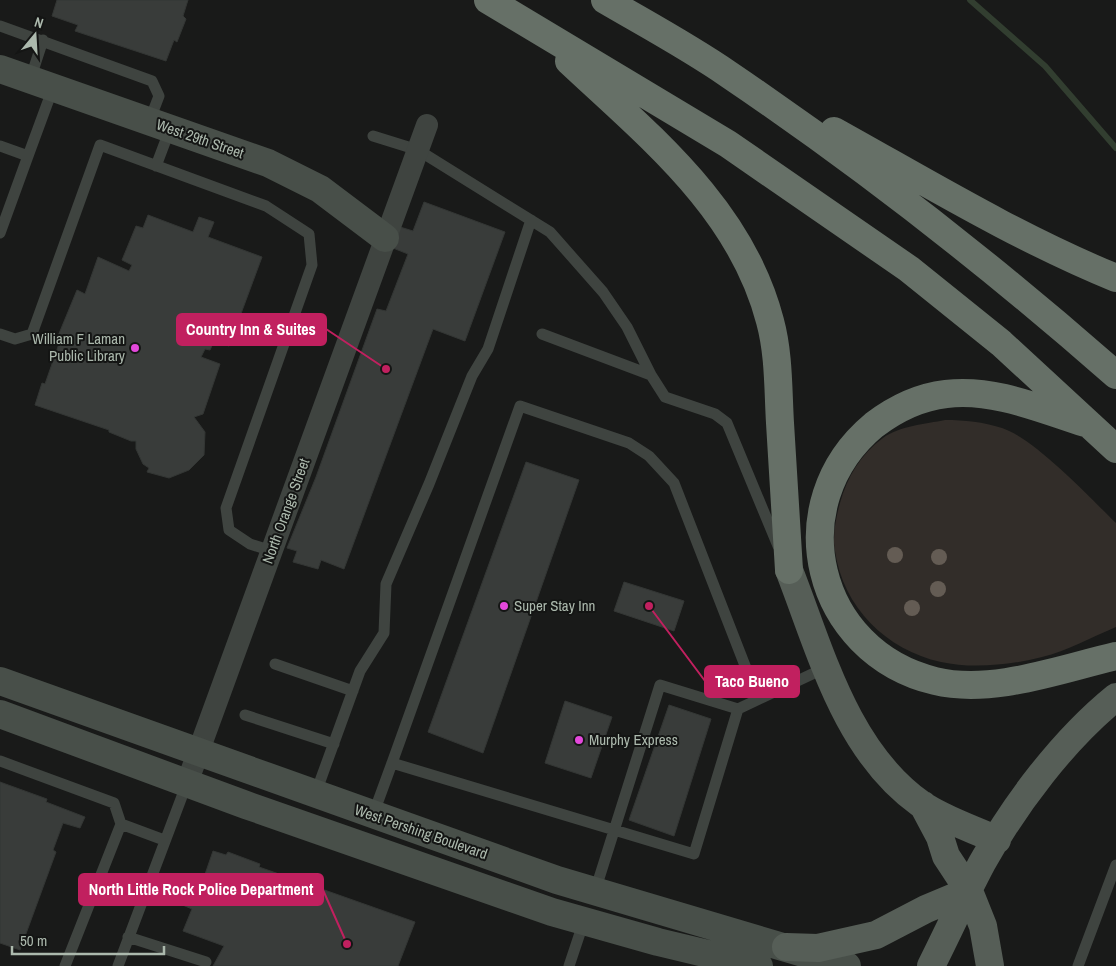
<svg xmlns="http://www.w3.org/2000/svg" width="1116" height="966" viewBox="0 0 1116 966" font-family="'Archivo Narrow',sans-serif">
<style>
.green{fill:#322d29}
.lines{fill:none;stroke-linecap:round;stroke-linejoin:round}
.stream{stroke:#323e30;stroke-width:6}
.building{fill:#393c3a;stroke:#333634}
.lane{stroke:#3f4440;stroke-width:11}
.street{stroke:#3f4440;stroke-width:22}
.secondary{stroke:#484f49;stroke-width:28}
.primary{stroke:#565e57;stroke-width:28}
.highway{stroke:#667067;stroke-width:28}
.tree{fill:#645c54}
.poi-dot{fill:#e348db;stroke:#141514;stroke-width:2}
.labels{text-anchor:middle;stroke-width:4;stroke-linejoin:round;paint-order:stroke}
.street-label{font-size:15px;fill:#acb9ad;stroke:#141514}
.poi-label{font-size:15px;fill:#acb9ad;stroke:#141514;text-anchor:start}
.leader{fill:none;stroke:#c1205f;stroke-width:2}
.callout-dot{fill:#c1205f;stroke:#141514;stroke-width:2}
.callout{fill:#c1205f;stroke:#c1205f;stroke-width:2}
.callout-label{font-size:16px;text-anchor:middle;font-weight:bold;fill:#fff}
</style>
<rect width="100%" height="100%" fill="#191a19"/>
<!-- green -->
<path class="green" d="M945,420c20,0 38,2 57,8 33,11 87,69 114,95v104c-24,10 -49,24 -74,30 -31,8 -70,12 -101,5 -55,-12 -98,-55 -106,-111 -3,-14 1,-34 5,-48 7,-26 21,-49 43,-65 16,-12 43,-14 62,-18z"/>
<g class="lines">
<!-- stream -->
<path class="stream" d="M970,0l75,66 71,82"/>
</g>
<!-- building -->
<path class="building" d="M57,0h131l-5,16 3,3 -9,23 -3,-2 -8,21 -91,-30 3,-6 -26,-9z
M424,202l81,30 -40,109 -32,-12 -89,240 -23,-9 -3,9 -25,-7 4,-11 -10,-3 29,-71 61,-168 9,2 22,-57 -15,-6 7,-21 13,4z
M148,215l45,17 6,-15 15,5 -6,15 54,20 -33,89 -15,-5 -4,9 -5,-1 -4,8 19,7 -17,50 -9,3 11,15 -1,23 -15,15 -20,8 -22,-6 2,-4 -6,-4 -7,-15v-8h-5l-22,-9v-2l-74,-25 7,-22 3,1 16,-46 -3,-2 19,-46 8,4 13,-37 31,14 3,-6 -10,-5 14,-34 7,2z
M526,462l53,18 -96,273 -55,-21z
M624,582l60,19 -10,30 -60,-20z
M565,701l47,16 -21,61 -46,-15z
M669,705l42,14 -37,117 -45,-16z
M0,782l47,17 -1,3 39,15 -5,11 -17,-5 -10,27 3,2 -36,98 -20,-7z
M213,851l13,4 2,-3 32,12 -1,3 20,7 -4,11 20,7 4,-11 116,41 -17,44h-185l11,-20 -41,-15 9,-22 -14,-6 10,-26 14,6z"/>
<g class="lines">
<!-- lane -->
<path class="lane" d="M0,26l152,55 7,15 -10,26
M30,80l13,-40
M373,136l45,14 132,82 53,60 24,35 24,48 14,22 50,17 12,9 51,123
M0,146l28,10 25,-68
M156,166l14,-37
M0,233l28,-77
M0,334l15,5 17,-5 68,-189 166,61 43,28 3,31 -86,243 3,22 21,14 22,7
M542,334l109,41
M275,664l78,27
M758,699l-84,-216 -25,-27 -20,-13 -109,-37 -128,357 302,91 44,-145 89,-42
M245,715l89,29
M0,761l114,42 7,21 -56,142
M315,795l45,-124 24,-38 2,-49 43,-100 43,-108 16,-27 43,-129
M373,815l19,-52
M121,824l43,16
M595,891l65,-206 78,24
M128,937l78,25
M118,966l69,-183
M569,966l15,-45
M1078,966l38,-101"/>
<!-- street -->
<path class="street" d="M187,783l240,-658"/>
<!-- secondary -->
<path class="secondary" d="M0,69l268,94 52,26 65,49
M0,681l557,199 290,86
M0,714l246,91 306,107 106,30 101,24"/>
<!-- primary -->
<path class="primary" d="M789,570c32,82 57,181 132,234 21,15 52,25 76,36
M923,805l17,32 6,19 23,35 14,35 7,40
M786,947l32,1 58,-13 50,-26 43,-18
M931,966c17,-34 33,-69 51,-103 33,-59 81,-123 134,-166"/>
<!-- highway -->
<path class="highway" d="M488,0l240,144 181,125 92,74 115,106
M605,0c41,24 84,47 123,74 136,92 265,193 388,301
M569,61c81,76 172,148 201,260 9,33 8,68 10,102 3,49 6,98 9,147
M834,131c92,51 184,107 282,147
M1085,423c-44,-14 -92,-35 -139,-29 -26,3 -51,15 -72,31 -95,79 -59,227 61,256 57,14 125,-12 181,-25"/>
</g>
<!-- trees -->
<g class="tree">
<circle cx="895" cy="555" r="8"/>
<circle cx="939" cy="557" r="8"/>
<circle cx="938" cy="589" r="8"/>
<circle cx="912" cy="608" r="8"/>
</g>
<!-- markers -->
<g class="poi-dot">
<circle cx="135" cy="348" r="5"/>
<circle cx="504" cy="606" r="5"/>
<circle cx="579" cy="740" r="5"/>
</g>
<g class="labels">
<!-- street labels -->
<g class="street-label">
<text transform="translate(200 139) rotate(19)" y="5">West 29th Street</text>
<text transform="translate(286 511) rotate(-70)" y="5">North Orange Street</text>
<text transform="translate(421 832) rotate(19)" y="5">West Pershing Boulevard</text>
</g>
<!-- poi labels -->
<g class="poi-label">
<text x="125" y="344" text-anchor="end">William F Laman<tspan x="125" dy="17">Public Library</tspan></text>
<text x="514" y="611">Super Stay Inn</text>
<text x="589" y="745">Murphy Express</text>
</g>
</g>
<!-- callouts -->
<path class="leader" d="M386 369L326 329M649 606L705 681M347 944L323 890"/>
<g class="callout-dot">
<circle cx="386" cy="369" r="5"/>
<circle cx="649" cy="606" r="5"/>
<circle cx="347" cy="944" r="5"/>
</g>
<g class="callout">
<rect x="177" y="314" width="149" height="31" rx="5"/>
<rect x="705" y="666" width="94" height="31" rx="5"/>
<rect x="79" y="874" width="244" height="31" rx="5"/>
</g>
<g class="callout-label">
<text x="251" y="335">Country Inn &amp; Suites</text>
<text x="752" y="687">Taco Bueno</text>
<text x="201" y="895">North Little Rock Police Department</text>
</g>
<!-- north arrow -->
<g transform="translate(35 35) rotate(18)" stroke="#141514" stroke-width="4" paint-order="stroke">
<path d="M0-4L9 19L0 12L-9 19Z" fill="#acb9ad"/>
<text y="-8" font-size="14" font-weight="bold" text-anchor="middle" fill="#acb9ad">N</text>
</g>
<!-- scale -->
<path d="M12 946v8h152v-8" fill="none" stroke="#acb9ad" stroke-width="2.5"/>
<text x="20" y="946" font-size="15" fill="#acb9ad" stroke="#141514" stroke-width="4" paint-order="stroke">50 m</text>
</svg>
